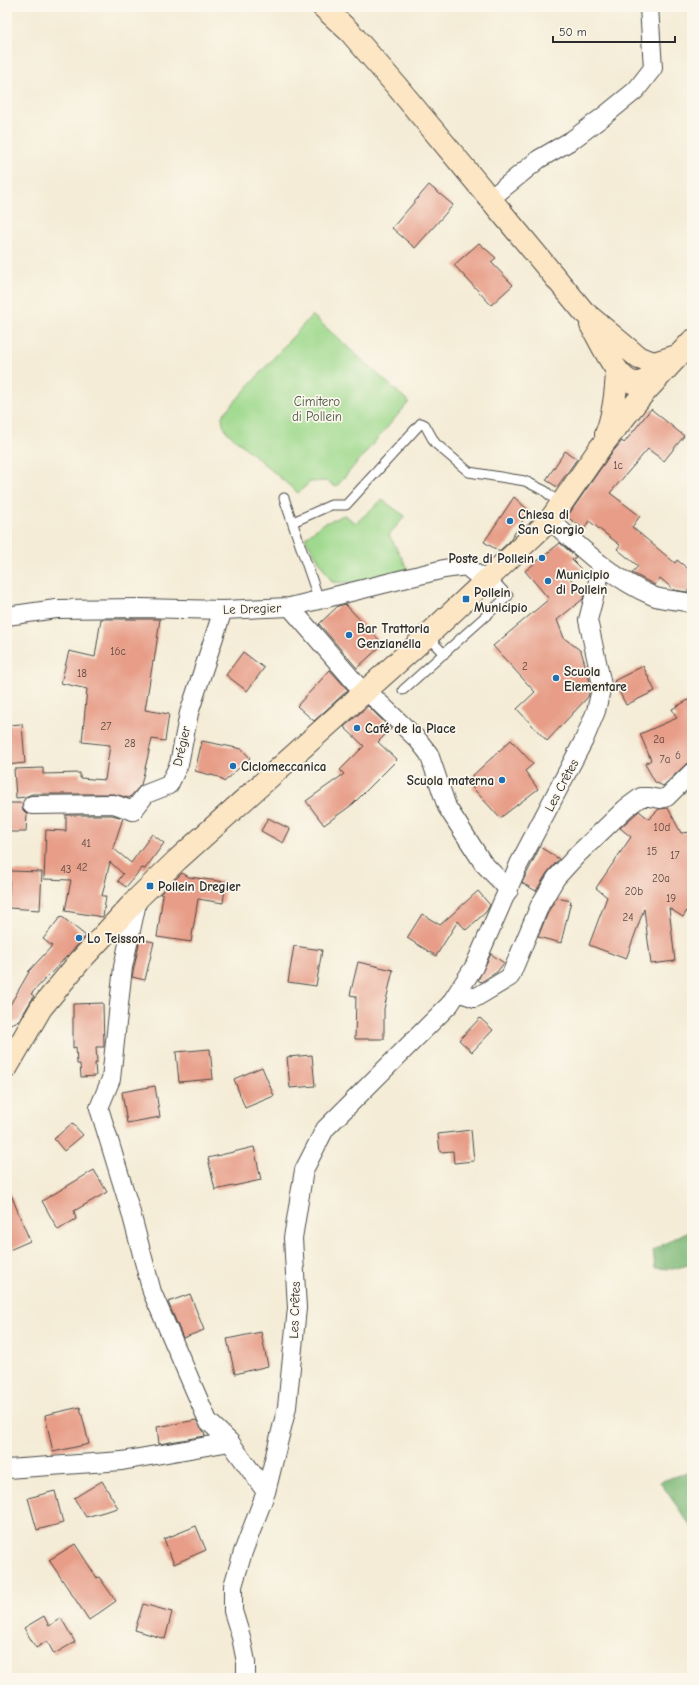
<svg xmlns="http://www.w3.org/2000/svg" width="699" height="1685" viewBox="0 0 699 1685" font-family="'Comic Neue',sans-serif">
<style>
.green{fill:#9fd98d;stroke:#65825c}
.forest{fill:#7fb978;stroke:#557252}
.building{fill:#e79d87}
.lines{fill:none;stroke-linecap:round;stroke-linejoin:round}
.lane-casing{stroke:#494845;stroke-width:11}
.street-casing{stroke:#494845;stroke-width:20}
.secondary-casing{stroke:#494845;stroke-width:24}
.lane{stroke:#fff;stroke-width:9}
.street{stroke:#fff;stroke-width:18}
.secondary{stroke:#fce6c4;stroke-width:22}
.poi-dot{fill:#1f6fb2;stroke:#fbf7ec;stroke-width:1.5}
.labels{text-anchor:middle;stroke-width:3.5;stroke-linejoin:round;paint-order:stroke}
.number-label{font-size:11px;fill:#5a4842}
.park-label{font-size:13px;fill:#485644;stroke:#fbf7ec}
.poi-label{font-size:13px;font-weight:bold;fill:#2b2b2b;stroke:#fbf7ec;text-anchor:start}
.street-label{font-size:13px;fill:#2b2b2b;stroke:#fbf7ec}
</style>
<rect width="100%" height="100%" fill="#fbf7ec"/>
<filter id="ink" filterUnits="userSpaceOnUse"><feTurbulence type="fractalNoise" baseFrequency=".025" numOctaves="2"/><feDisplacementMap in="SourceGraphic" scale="8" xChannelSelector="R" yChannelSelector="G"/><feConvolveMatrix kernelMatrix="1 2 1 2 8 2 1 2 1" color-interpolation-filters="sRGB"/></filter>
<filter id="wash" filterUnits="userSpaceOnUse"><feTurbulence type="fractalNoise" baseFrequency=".012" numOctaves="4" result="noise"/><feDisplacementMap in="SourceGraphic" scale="16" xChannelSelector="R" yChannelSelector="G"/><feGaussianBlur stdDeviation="0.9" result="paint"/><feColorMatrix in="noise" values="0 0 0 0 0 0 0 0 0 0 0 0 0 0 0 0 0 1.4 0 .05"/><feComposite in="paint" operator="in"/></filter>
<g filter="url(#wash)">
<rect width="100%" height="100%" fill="#f4ecd6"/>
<!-- green -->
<path class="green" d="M312,315l97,87 -73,85 -9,-6 -17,1 -12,11 -70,-60 -5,-8 -1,-9z
M382,500l23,16 -16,19 19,34 -57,14 -19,-1 -27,-44 16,-13 23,-10 12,8z"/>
<!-- forest -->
<path class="forest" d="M692,1229v35l-19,5 -18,-1 -2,-18z
M692,1470v58l-32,-46z"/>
<g id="blocks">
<!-- building -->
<path class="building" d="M429,185l24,20 -38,43 -23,-20z
M479,243l17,15 -5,4 22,23 -22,20 -37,-40z
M651,409l33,27 -20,25 -16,-12 -38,44 30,23 -8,11 43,36 2,-3 15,12v13l-5,7 -13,-2 -14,-12 -5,7 -23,-12 6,-7 -21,-17 3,-4 -31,-24 -5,8 -17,-12 43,-62 12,-14 2,2z
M565,451l12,8 -20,28 -11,-7z
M514,497l15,14 -20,31 -10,9 -15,-9z
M560,543l16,14 -4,3 9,9 -11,9 14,16 -1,5 -26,21 7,18 17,13 10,34 -3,12 -41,44 -30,-32 18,-17 -42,-46 56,-47 -24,-28z
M345,604l38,40 -26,24 -38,-44 19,-18z
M101,619h59l-6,43 -1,-1 -8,49 24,4 -4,27 -13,-2 -11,46 -12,13 -15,-4h-82l-7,3 -9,1 -2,-29 29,-1v6l37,-1v5l25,2 5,-35 -28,-3 5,-53 -26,-6 8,-32 26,6z
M243,652l21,16 -17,23 -21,-16z
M643,666l12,25 -29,14 -12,-24z
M330,670l18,20 -34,31 -17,-15z
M692,698v64l-7,3 -22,21 -8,-4 -10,-18 6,-4 -11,-26 37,-16 -5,-9z
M368,706l23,23 -13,13 19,18 -44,44 -29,21 -18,-24 38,-27 -4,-4 24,-24 -20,-19z
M22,724l3,39 -18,2v-40z
M511,740l22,24 -8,7 13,18 -38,29 -28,-31 4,-4 -5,-6z
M202,741l40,8 8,9 -26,24 -5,-5 -24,-6z
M7,803h15l1,7 4,4 -1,18h-19z
M668,808l13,25 11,-1v71l-9,14 -14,-9 6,53 -24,3 -7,-55 -18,50 -37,-14 18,-48 -11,-9 35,-51 -11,-9 19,-17 10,8 10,-10z
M66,815h46l11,3 -10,30 18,15 21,-29 12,9 -19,26 -3,-1 -16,19 -8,-6 5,-7 -13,-12 -8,34h4l-3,21 -38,-6 6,-31 -27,-1 2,-49 20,1z
M268,818l22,11 -7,14 -22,-12z
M540,847l19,12 -12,14 -11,18 -14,-8z
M10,871l32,1 -2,38 -32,-2z
M182,873l7,4 37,5 -3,21 -25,-4 -7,43 -34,-5 6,-42 -3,-1z
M478,891l12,14 -4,7 -20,18 -8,-9 -22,35 -29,-18 15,-24 18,11z
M557,898l14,3 -10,42 -23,-6 11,-27z
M61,916l25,20 -55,58 3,2 -15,25 -12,4v-15l22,-38h-1l24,-26 -9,-7z
M140,939l14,3 -9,38 -13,-3z
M294,946l28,4 -6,36 -28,-4z
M491,954l13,9 -7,9 -16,10 -3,-2z
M358,962l35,8 -9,39v30h-29l1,-43 -6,-1z
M103,1003l1,44h-8l1,16h-2l1,13 -15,1 -1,-13h-3l-1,-17 -3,1v-44z
M480,1018l13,12 -21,22 -13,-12z
M210,1049l3,30 -34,3 -3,-30z
M312,1055l3,31 -25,2 -3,-31z
M262,1067l12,29 -29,12 -11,-29z
M155,1086l5,31 -33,6 -5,-31z
M72,1123l11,12 -19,16 -10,-12z
M471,1130l3,31 -20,2 -1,-12 -13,1 -2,-18z
M254,1147l7,33 -46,10 -7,-32z
M94,1170l13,22 -33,19 2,8 -18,11 -16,-29z
M7,1185l23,56 -23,10z
M190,1294l14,36 -21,8 -15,-36z
M261,1332l7,34 -33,8 -8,-35z
M80,1407l9,37 -36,8 -8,-37z
M196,1420l8,12 1,4 -46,8 -2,-17z
M102,1481l16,27 -32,9 -12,-19z
M55,1491l8,32 -26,7 -9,-32z
M196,1526l10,24 -32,14 -10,-25z
M75,1544l22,34 2,-1 17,24 -27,19 -40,-60z
M143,1604l29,8 -7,27 -30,-9z
M44,1616l5,10 12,-8 14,24 -21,12 -7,-13 -11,7 -12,-20z"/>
</g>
</g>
<g filter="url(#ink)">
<use href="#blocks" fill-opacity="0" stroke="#494845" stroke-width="1"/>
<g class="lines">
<!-- lane casing -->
<g class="lane-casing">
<path id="lane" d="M284,498l35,102
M293,522l38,-17h15l75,-82 4,2 10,18 34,29 56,9 20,10 16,14
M427,636l17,18
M403,690l105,-94 -18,-19"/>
</g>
<!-- street casing -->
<g class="street-casing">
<path id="street" d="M490,199l49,-40 33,-19 32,-24 32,-26 17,-22 -4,-61
M550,520c32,29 63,59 103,76 12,5 27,3 39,8
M290,607l74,86
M7,616l49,-7 84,-1 83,2 67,-3 154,-38 22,-3 11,9 13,2
M366,690l52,50 11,14 18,53 36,56 26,27
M32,805l82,-1 19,7 13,-17 23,-9 10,-21 10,-51 34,-103
M138,898l-15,69 -12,112 -12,29 31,101 22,83 56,129 22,21 36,50
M458,992l17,6 35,-21 30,-72 16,-27 22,-24 48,-46 15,-11h8l11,2 7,-2 25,-25
M7,1469l115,-8 108,-19
M246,1678v-16l-5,-25 -8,-26v-25l10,-34 23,-60 21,-85 10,-99 -4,-70 11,-68 21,-41 125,-125 24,-37 45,-103 65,-124 12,-29 6,-26 -14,-65 14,-54"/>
</g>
<!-- secondary casing -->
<g class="secondary-casing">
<path id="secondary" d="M323,7l27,25 44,51 190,229 55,46 15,5 26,-8
M591,325c9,15 26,57 45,58 7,0 18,-6 24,-8
M606,434c8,-20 10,-41 11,-63
M7,1067l34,-59 38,-46 59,-64 39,-38 250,-224 123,-116 50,-72 43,-54 49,-53"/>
</g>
<!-- lane -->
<use href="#lane" class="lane"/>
<!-- street -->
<use href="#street" class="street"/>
<!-- secondary -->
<use href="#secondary" class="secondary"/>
</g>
</g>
<!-- markers -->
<g class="poi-dot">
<circle cx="510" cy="521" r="4"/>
<circle cx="542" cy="558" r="4"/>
<circle cx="548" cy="581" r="4"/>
<rect x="462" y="595" width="8" height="8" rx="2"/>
<circle cx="349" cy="635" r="4"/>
<circle cx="556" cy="678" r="4"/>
<circle cx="357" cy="728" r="4"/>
<circle cx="233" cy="766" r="4"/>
<circle cx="502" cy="780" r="4"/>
<rect x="146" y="882" width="8" height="8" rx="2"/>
<circle cx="79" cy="938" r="4"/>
</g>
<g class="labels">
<!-- number labels -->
<g class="number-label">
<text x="618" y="469">1c</text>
<text x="118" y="655">16c</text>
<text x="525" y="670">2</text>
<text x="82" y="677">18</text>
<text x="106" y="730">27</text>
<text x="659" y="743">2a</text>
<text x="130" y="747">28</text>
<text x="678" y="759">6</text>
<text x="665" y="763">7a</text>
<text x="662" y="831">10d</text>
<text x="86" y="847">41</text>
<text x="652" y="855">15</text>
<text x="675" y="859">17</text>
<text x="82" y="871">42</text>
<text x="66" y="873">43</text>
<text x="661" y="882">20a</text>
<text x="634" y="895">20b</text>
<text x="671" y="902">19</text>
<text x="628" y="921">24</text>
</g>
<!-- park labels -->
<g class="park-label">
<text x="317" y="406">Cimitero<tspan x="317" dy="15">di Pollein</tspan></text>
</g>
<!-- poi labels -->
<g class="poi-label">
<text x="518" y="519">Chiesa di<tspan x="518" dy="15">San Giorgio</tspan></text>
<text x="534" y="563" text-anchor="end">Poste di Pollein</text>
<text x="556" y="579">Municipio<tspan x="556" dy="15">di Pollein</tspan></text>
<text x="474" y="597">Pollein<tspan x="474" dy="15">Municipio</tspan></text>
<text x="357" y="633">Bar Trattoria<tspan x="357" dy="15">Genzianella</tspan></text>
<text x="564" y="676">Scuola<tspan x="564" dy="15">Elementare</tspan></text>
<text x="365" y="733">Café de la Place</text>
<text x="241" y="771">Ciclomeccanica</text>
<text x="494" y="785" text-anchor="end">Scuola materna</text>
<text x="158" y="891">Pollein Dregier</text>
<text x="87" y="943">Lo Teisson</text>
</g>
<!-- street labels -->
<g class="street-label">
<text transform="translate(252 608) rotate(-2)" y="5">Le Dregier</text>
<text transform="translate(181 746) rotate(-77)" y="5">Drégier</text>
<text transform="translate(561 785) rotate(-62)" y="5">Les Crêtes</text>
<text transform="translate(294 1310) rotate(-88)" y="5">Les Crêtes</text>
</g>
</g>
<!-- margin -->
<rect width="699" height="1685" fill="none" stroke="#fbf7ec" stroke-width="24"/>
<!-- scale -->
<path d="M553 36v6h122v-6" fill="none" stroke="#2b2b2b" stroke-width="2"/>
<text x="559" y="36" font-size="12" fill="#2b2b2b" stroke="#fbf7ec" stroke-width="3" paint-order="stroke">50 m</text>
</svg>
